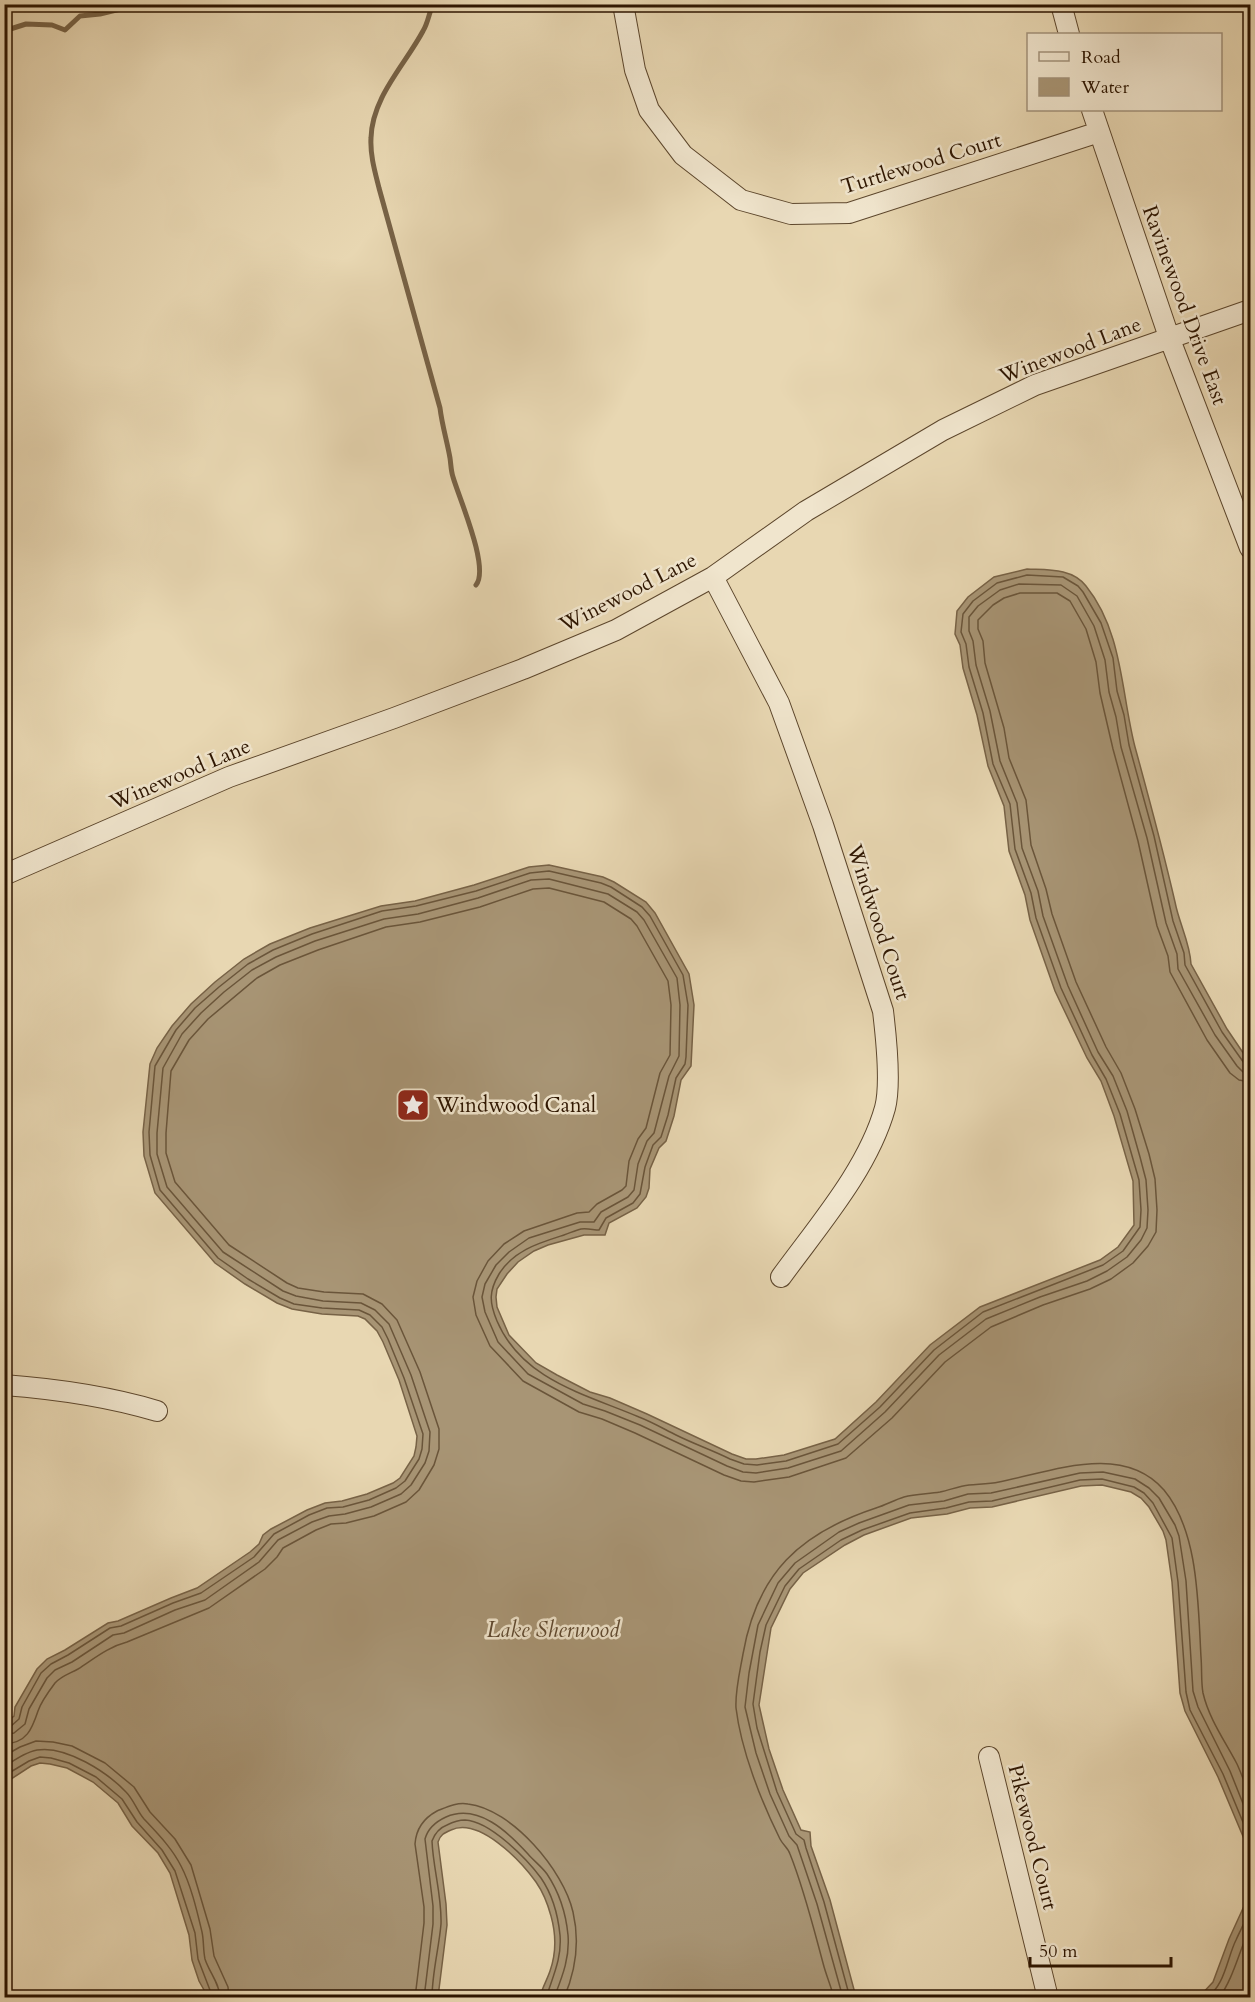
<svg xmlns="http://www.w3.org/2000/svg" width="1255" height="2002" viewBox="0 0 1255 2002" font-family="Cardo,serif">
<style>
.water{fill:#a89575;stroke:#776246;stroke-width:1.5}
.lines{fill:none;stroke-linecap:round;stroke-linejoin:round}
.shore{stroke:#6a553a;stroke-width:1.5}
.stream{stroke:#776246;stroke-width:5}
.street-casing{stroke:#5c462c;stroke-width:22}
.street{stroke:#f0e5cd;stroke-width:20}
.labels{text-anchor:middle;stroke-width:5;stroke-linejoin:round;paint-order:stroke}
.street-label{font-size:21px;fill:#2d1500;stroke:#f0e5cd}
.poi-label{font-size:21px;fill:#2d1500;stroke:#f0e5cd;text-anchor:start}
.water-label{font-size:22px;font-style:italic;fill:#5e482f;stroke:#f0e5cd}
</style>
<rect width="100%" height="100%" fill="#e8d7b2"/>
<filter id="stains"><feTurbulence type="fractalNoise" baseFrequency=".00333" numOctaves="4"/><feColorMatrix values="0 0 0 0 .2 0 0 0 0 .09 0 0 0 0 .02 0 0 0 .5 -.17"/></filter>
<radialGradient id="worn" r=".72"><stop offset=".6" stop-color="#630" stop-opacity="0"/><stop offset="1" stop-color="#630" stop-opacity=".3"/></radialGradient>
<!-- water -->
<path class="water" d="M1027,569c21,1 45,-1 59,17 37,46 35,107 49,161 14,51 28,103 40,155 4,21 15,41 16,62l36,65 23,34v790l-32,-76 -33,-66 -5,-18 -8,-111 -6,-42 -3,-9 -14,-24 -8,-9 -10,-6 -29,-7 -21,1 -89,21 -22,1 -23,6 -36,4 -47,17 -19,10 -42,28 -13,16 -19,39 -12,77 10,44 14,41 18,40 9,2 1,14 19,54 26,97h-316c2,-9 7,-17 10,-26 6,-17 6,-37 1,-55 -3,-11 -8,-24 -15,-34 -16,-22 -57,-65 -85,-52 -7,3 -11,5 -13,12l8,62 1,21 -9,72h-230l-9,-16 -7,-21 -3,-25 -19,-62 -12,-20 -26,-27 -14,-23 -25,-21 -26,-14 -17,-4 -10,-1 -9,3 -26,17v-60l9,-7 1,-9 22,-38 10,-10 18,-9 43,-27 10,-2 53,-23 26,-10 53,-36 9,-8 4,-9 8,-6 36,-19 18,-7 17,-2 25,-7 26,-11 7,-5 14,-22 2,-9 1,-11 -18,-56 -16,-38 -6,-11 -12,-12 -7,-3 -36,-2 -30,-5 -15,-6 -32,-19 -30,-21 -60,-70 -11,-37 -1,-24 7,-68 7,-16 15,-22 19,-22 24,-22 29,-23 26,-15 40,-16 71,-22 34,-5 59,-16 55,-18 20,-2 54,12 11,5 32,20 9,11 34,61 5,31 -3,61 -10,14 -7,36 -8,25 -7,7 -9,21 -1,19 -3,9 -9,11 -28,15 -4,12h-21l-36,10 -14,6 -16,11 -11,12 -10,15 -1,8 1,10 12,28 27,28 21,12 33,17 20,6 37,16 85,40 14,5h10l28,-4 51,-16 41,-37 54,-57 50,-38 120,-47 18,-13 16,-22 -1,-44 -19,-65 -13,-35 -14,-23 -32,-67 -25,-71 -5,-25 -16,-44 -5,-45 -16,-40 -11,-51 -14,-47 -3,-23 -5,-11 2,-23 11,-14 26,-20z
M1250,1893v104h-51l14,-15 16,-43z"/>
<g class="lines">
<!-- shore -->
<path class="shore" d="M4,1727h6l9,-8 3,-12 19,-34 10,-9 17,-9 42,-27 11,-2 52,-23 28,-10 53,-36 20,-23 35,-19 18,-7 16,-1 26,-7 27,-12 9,-7 14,-22 3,-10 1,-15 -19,-56 -16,-39 -6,-12 -12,-12 -11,-5 -37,-2 -28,-4 -14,-6 -32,-19 -30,-21 -58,-68 -10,-35 -1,-23 6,-66 21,-36 19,-22 24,-21 29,-23 25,-14 39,-16 70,-23 34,-5 60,-15 54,-18 19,-2 52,12 10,4 31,20 8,9 33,59 5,30 -2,52 -1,7 -9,14 -8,37 -7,22 -8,8 -8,22 -5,27 -7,9 -27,15 -7,12c-5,0 -12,-2 -18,-1 -5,1 -11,4 -17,6 -25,8 -50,15 -65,39 -10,17 -10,28 -2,47 25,59 88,73 142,96 13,5 25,12 37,18 18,9 36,15 54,24l14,5 13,1 29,-4 52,-17 42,-37 54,-57 49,-38 120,-47 20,-14 17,-24 1,-17 -2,-30 -19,-66 -14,-35 -14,-24 -31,-67 -25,-70 -5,-25 -16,-44 -5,-45 -17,-40 -10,-51 -14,-46 -3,-23 -5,-12 2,-18 10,-13 24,-18 30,-8 36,2 15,9 5,6 18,31 12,35 4,33 7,24 5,30 25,91 19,85 11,32 1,12 37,67 22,31 6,2
M4,1735l10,-2 11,-9 4,-15 18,-31 8,-8 17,-8 41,-27 11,-2 51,-23 30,-10 54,-38 19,-22 34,-18 17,-6 16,-2 26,-7 30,-13 10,-9 14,-22 4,-12 1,-19 -19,-57 -22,-51 -14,-14 -14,-7 -38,-2 -27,-5 -13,-5 -60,-39 -56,-65 -10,-33v-21l6,-65 19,-34 19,-21 23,-21 28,-22 24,-13 39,-16 69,-22 34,-5 60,-16 53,-18 18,-1 59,15 29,18 7,8 33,58 3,27 -1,51 -10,20 -15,57 -7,8 -9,23 -4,26 -6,7 -27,15 -7,10h-14l-51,16 -20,14 -13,13 -11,19 -3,13 3,15 13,30 30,32 55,30 22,7 35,14 87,41 16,6 13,1 32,-5 53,-17 44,-39 54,-57 47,-36 54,-22 47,-16 20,-10 20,-14 14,-17 6,-12 1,-18 -2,-30 -6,-23 -13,-46 -14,-35 -15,-24 -30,-66 -25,-70 -5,-25 -16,-43 -5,-45 -17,-42 -10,-50 -14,-46 -3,-24 -4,-10v-14l9,-11 22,-16 19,-6 42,1 16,11 17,30 11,34 4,32 7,25 5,30 26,91 19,85 11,31 1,15 37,66 22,31 6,6 7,1
M4,1744c23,-1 28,-15 34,-33 3,-9 11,-20 17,-28 6,-7 16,-10 23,-14 17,-11 30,-22 49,-27l82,-34 56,-39 12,-12 6,-9 33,-18 15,-6 15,-1 28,-7 32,-14 13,-12 15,-25 5,-16v-20l-19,-57 -23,-52 -15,-16 -19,-10 -39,-2 -26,-4 -11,-5 -58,-38 -54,-63 -9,-29v-20l5,-62 18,-31 19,-21 49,-41 23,-13 38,-15 68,-23 34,-5 60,-15 53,-18 16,-1 55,14 27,17 6,7 31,55 3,24 -1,50 -10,18 -14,55 -8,11 -9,22 -3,25 -4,4 -25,14 -8,8 -12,1 -53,18 -20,13 -16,17 -11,20 -4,16 3,18 14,31 33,35 56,31 23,7 33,14 89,42 17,6 13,1 35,-5 57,-19 46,-40 53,-56 46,-35 52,-22 47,-16 21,-10 22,-16 15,-17 8,-14 1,-22 -2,-31 -6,-25 -14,-45 -14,-36 -15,-26 -30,-65 -24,-68 -6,-25 -15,-44 -5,-45 -17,-42 -5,-30 -19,-65 -2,-22 -5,-12v-9l15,-15 11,-7 16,-5h37l13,8 16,28 10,33 4,31 13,56 25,92 19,85 11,30 2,16 37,68 23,33 9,7 11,2
M4,1756l16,-9 16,-6 17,1 19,4 33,17 29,24 16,25 25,27 16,26 19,64 4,27 14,31 1,11
M4,1767c10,-7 22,-15 33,-17 29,-5 71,23 89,42 8,8 11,19 18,27 14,15 28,29 37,47 10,19 16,45 21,66 2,9 1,18 3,27 4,13 15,25 15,39
M4,1776l25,-15 11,-4 11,1 18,5 27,14 26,22 15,23 25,28 13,21 20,62 3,26 15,39
M415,1998l9,-75v-16l-9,-63c1,-15 9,-26 22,-33 10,-4 20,-9 31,-7 44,5 96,67 105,108 7,30 3,58 -9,86
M424,1998l9,-74v-18l-8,-67c3,-11 10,-17 21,-22 32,-14 62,15 82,37 6,7 14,13 19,20 12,18 19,40 21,61 2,23 -6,42 -14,63
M432,1998c0,-25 7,-50 9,-74 1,-28 -8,-56 -9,-83 3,-8 7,-13 15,-16 6,-3 12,-5 18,-5 25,1 62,39 76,58 11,16 17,37 19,57 2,23 -7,41 -14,63
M834,1998c-3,-12 -8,-23 -11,-35 -10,-37 -19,-74 -33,-109 -2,-6 -7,-9 -10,-15 -19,-38 -39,-89 -44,-131 -1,-17 4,-37 7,-54 14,-81 57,-121 133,-146 10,-3 18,-8 28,-11 12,-3 24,-3 36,-5 10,-2 19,-6 29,-7 10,-1 20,-1 30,-3 52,-10 123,-40 165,8 35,42 34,115 37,167 1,12 0,25 2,36 6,26 22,48 34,71 5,11 9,22 13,33
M843,1998l-26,-94 -20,-59 -8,-9 -19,-42 -14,-41 -11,-46 4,-34 9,-48 20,-42 17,-20 44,-31 20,-9 50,-18 35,-4 24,-7 23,-1 89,-20 23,-1 32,7 14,9 10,10 16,27 4,11 7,45 7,110 5,16 32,64 20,50
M850,1998l-26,-96 -18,-54 -2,-8 -8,-6 -19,-42 -20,-64 -4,-24 7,-52 6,-27 19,-39 14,-17 42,-29 21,-10 48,-17 36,-5 23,-6 23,-1 88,-21 22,-1 32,8 10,6 9,10 19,35 6,44 8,110 4,18 33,64 27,65
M1206,1998c19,-12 21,-40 30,-58 5,-11 10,-20 14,-31
M1219,1998c15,-21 20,-47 31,-70"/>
<!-- stream -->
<path class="stream" d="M433,4c-4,9 -5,19 -10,27 -18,34 -51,66 -52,107 -1,17 4,34 8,50l61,220c2,17 7,33 10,50 1,7 1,13 3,19 6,21 37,91 23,108
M4,31l22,-7 26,1 13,5 15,-14 20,-2 41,-10"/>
<!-- street casing -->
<g class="street-casing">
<path id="street" d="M623,4l12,66 14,40 34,45 58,45 50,14 58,-1 250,-81
M1061,4l8,30
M1092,110l77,227 81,211
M713,577l66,126 44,122 60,186c3,25 8,74 2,97 -17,61 -67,118 -104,169
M4,875l225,-98 165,-59 129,-49 93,-39 97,-53 93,-66 137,-81 92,-45 215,-75
M4,1385c53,4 103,11 153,26
M989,1757l59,241"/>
</g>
<!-- street -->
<use href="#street" class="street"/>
</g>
<!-- icons -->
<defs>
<g id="sight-square" transform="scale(1.725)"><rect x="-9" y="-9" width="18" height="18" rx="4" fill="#8f2418" stroke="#f0e5cd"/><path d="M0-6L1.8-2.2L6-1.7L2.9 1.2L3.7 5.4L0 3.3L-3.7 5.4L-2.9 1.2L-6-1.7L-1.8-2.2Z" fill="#fff"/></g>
</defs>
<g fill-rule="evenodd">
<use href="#sight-square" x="413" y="1105"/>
</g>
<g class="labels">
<!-- street labels -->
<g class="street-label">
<text transform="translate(921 163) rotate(-17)" y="7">Turtlewood Court</text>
<text transform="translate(1185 305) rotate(70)" y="7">Ravinewood Drive East</text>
<text transform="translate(1070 350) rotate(-21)" y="7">Winewood Lane</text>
<text transform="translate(628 592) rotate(-27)" y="7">Winewood Lane</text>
<text transform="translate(180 774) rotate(-23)" y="7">Winewood Lane</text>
<text transform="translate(879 922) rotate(72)" y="7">Windwood Court</text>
<text transform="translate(1033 1837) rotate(76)" y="7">Pikewood Court</text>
</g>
<!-- poi labels -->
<g class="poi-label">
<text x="436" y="1112">Windwood Canal</text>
</g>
<!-- water labels -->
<g class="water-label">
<text x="553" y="1637">Lake Sherwood</text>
</g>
</g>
<!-- margin -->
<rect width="1255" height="2002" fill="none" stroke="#e8d7b2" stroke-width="24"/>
<rect x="6" y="6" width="1243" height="1990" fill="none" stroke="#2d1500" stroke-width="3"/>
<rect x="12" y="12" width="1231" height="1978" fill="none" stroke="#2d1500" stroke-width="1.5"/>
<!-- legend -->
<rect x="1027" y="33" width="195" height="78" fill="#f0e5cd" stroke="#a2927b" stroke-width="1.5"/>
<rect x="1039" y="52" width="30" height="9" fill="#f0e5cd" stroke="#a2927b" stroke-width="1.5"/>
<text x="1081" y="63" font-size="18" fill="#2d1500">Road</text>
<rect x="1039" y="78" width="30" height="18" fill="#a89575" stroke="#a2927b" stroke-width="1.5"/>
<text x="1081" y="93" font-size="18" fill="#2d1500">Water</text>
<!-- scale -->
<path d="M1030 1957v9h141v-9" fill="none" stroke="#2d1500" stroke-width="3"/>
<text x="1039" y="1957" font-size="18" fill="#2d1500" stroke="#f0e5cd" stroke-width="4.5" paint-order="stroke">50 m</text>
<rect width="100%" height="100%" filter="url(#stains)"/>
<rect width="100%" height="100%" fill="url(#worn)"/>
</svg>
